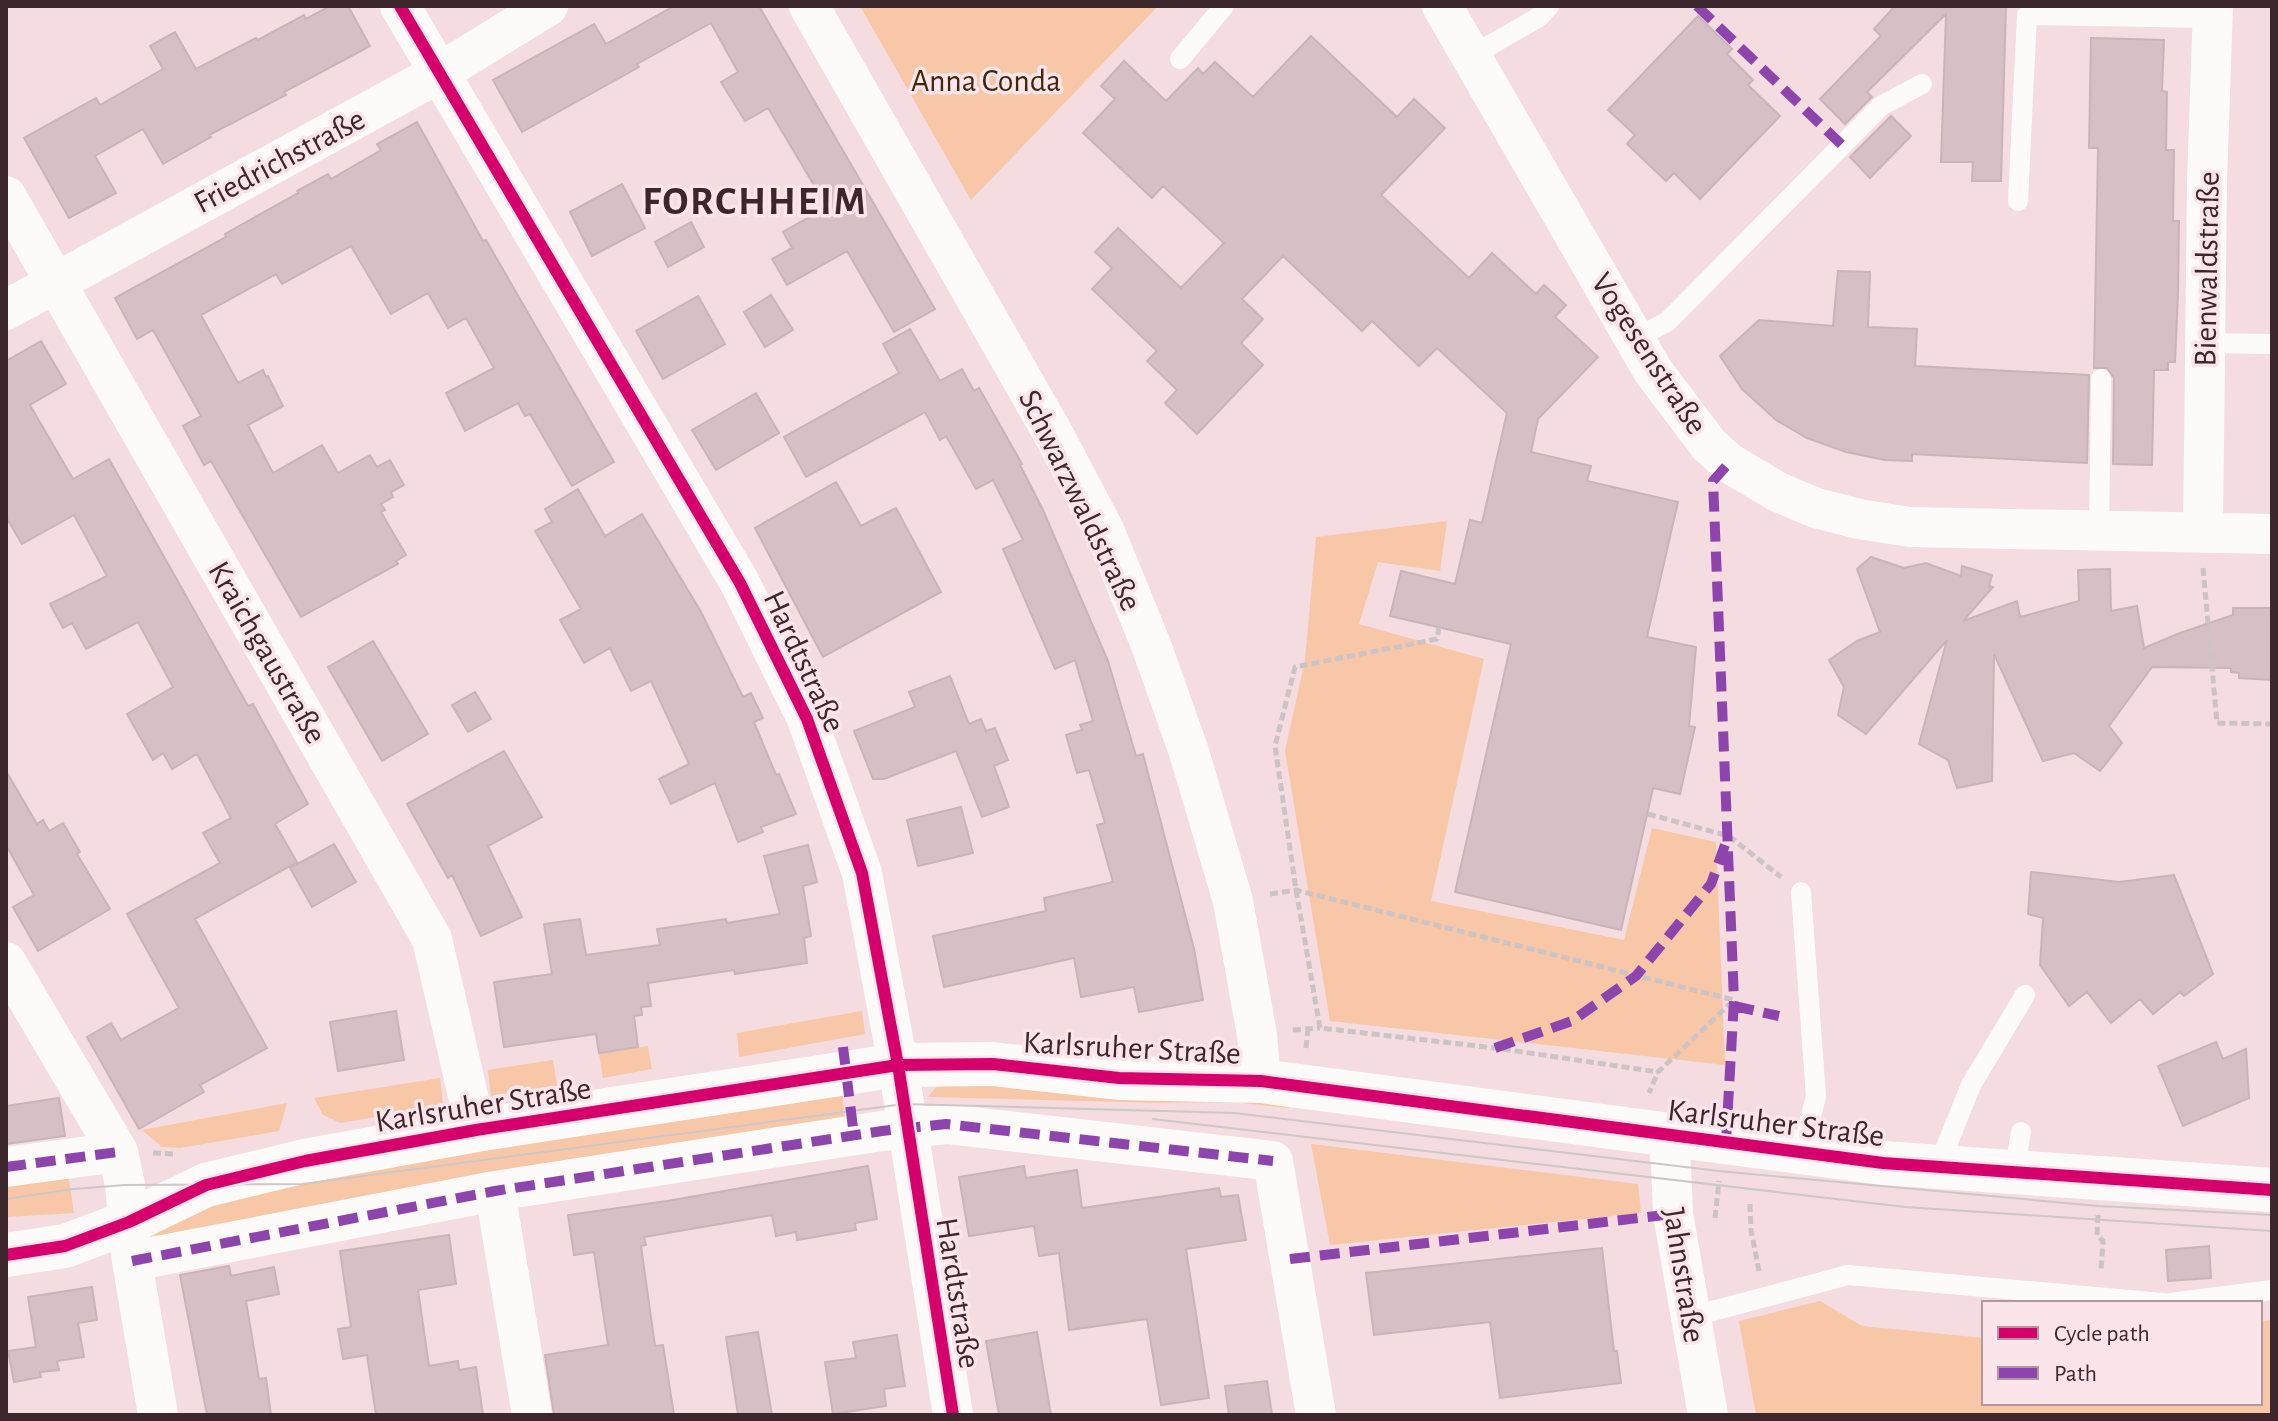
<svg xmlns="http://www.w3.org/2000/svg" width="2278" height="1421" viewBox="0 0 2278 1421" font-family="'Alegreya Sans',sans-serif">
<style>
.green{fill:#f7c7a7}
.building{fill:#d6c0c6;stroke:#c9b4b9;stroke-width:2}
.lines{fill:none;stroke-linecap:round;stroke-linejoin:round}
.path{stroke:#ccc3c5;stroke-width:5;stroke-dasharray:8 4;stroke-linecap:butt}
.lane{stroke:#fdfafa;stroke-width:20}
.street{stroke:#fdfafa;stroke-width:40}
.secondary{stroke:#fdfafa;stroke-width:44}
.tram{stroke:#cdc7c8;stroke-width:2}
.quiet{stroke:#8e44ad;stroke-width:10;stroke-dasharray:20 10;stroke-linecap:butt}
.cycleway-casing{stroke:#fce5ea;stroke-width:17}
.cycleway{stroke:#d6006c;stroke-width:12}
.labels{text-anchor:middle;stroke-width:7;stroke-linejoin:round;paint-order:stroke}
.park-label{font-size:32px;fill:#412609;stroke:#fce5ea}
.street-label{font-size:32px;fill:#3c272c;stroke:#fce5ea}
.district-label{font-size:40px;font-weight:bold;letter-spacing:2px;fill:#3c272c;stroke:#fce5ea}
</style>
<rect width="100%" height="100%" fill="#f4dce1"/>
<!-- green -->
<path class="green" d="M860,6h298l-187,194z
M1447,521l-7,50 -62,-9 -19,62 125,35 -53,242 193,39 28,-112 64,14 9,223 -395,-44 -45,-270 20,-91 11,-123z
M862,1011l3,23 -126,23 -2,-24z
M648,1046l4,23 -49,9 -4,-24z
M553,1060l4,26 -66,10 -3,-26z
M957,1077l333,18 -1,13 -55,-6 -77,1 -229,-6 10,-12z
M440,1078l3,27 -102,18 -18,-8 -9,-17z
M842,1088l3,38 -693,112 14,-14 67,-31z
M287,1103l-8,28 -99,17 -18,-1 -20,-17z
M1311,1144l327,40 3,29 -311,32z
M68,1173l6,40 -68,4v-38z
M1820,1301l42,25 122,12v65h276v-82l12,-1v95h-516l-17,-94z"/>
<!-- building -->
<path class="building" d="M330,6h18l22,40 -86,46 2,3 -77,40 2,2 -48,27 -20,-35 -48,27 21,37 -47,25 -45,-80 72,-40 4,7 63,-36 -13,-23 25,-14 21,37 60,-31 2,2 46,-25 2,4z
M674,6h85l176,303 -41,23 -47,-81 -60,34 -15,-26 20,-11 -9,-16 44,-25 -59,-99 -23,13 -24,-39 17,-10 -27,-49 -74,41 2,3 -117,65 -29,-52 101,-56 12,20z
M1895,6h111l-5,175h-29l1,-19h-32l5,-148 -79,78 5,5 -27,27 -25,-25 61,-63 -7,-7z
M1698,16l34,33 -5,5 26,26 -5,5 32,31 -80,83 -26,-26 -8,8 -39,-37 8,-9 -27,-25z
M1311,36l86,81 17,-18 31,29 -64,67 88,83 23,-25 44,41 8,-9 22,20 -11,12 43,40 -60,62 -7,33 60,14 -4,15 91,21 -31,135 49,10 -7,79 6,1 -15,67 -27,-6 -32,142 -166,-38 56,-248 -121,-28 11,-45 54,13 15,-64 12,3 25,-110 -70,-65 -18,18 -47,-45 -10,10 -79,-75 -41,43 21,20 -22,24 22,22 -66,69 -32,-31 12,-13 -30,-29 10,-10 -65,-62 20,-21 -17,-16 23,-24 63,60 43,-45 -61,-57 -11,12 -69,-65 32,-34 -14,-13 23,-25 42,40 32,-33 5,6 12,-12 38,35z
M2091,38l73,2 -2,51 5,1 -1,58h8l-1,71h6l-1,72 -3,69h-7v8h-14l-2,95 -39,-1 1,-86 -7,-10h-13l4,-220h-9z
M1891,116l20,20 -41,42 -20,-21z
M417,122l66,119 3,-1 128,222 -42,24 -42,-72 -5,2 -7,-13 -53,28 -19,-38 48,-25 -28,-50 -18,10 -20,-35 -37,21 -40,-68 -69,38 -6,-10 -75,41 37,68 25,-13 3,7 2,-1 15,30 -35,19 25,48 49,-28 16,28 32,-18 7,12 13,-7 14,25 -13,7 2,5 -12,7 4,6 -4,2 25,43 -10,6 2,3 -97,53 -90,-156 -7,4 -21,-39 18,-10 -48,-86 -16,9 -22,-41 111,-61 -1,-3 73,-41 -1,-2 31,-17 3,5 50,-29 -4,-6z
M622,184l23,44 -53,28 -22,-44z
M691,222l13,25 -36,20 -13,-25z
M1838,271l32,1 -2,55 49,2 -2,37 174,9 -2,88 -175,-9v7l-27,-1 -39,-8 -39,-14 -31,-18 -34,-31 -22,-33 39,-36 74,6z
M771,295l22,35 -28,17 -21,-35z
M698,296l27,48 -62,35 -27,-48z
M910,329l30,52 22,-12 12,22 5,-3 43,76 -2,1 23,45 65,151 28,95 7,-2 51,195 9,51 -64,12 -5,-25 -53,10 -7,-39 -130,29 -11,-51 113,-25 -2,-13 69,-16 -16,-57 8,-2 -16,-53 -12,3 -11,-38 16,-5 -2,-5 13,-4 -18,-61 -20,9 -52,-120 20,-9 -30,-60 -17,9 -30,-53 -6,4 -15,-28 -119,65 -22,-40 115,-64 -16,-29z
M41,341l25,43 -36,21 43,74 36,-20 139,247 5,-2 55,100 -33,20 22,38 -102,57 72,129 -67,37 4,7 -65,37 -52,-92 24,-14 10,17 58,-32 -52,-94 93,-51 -17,-30 28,-15 -34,-64 -25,15 -9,-16 -10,7 -26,-46 46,-27 -35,-65 -52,27 -14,-26 -9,5 -13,-24 57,-28 -33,-61 -52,29 -16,-27v-156z
M756,393l23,40 -63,37 -24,-40z
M836,482l25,44 35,-18 45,84 -118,65 -68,-129z
M578,489l27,47 37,-22 58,96 43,87 8,-4 12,25 -9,4 22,53 3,-1 17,40 -35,13 2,5 -25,10 -23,-59 -44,21 -12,-25 30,-15 -38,-83 -20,10 -21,-43 -26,15 -24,-43 21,-11 -46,-78 17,-9 -7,-13z
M1871,557l33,11 22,-5 35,13 1,-10 30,9 -3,11 4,1 -30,34 54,-20 3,16 59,-16 -1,-31 32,-1 1,42 26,-5 7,42 36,-15 53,-18v-7h39v72l-33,-2v-5l-8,-1v-4l-79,-1 -43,59 13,17 -22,28 -26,-18 -31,8 -49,-107 -2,127 -35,7 -9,-28 -29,-16 28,-104 -81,94 -28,-19 6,-28 -15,-27 28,-19 23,-9 -23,-63z
M373,641l55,93 -46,27 -54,-94z
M950,676l19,48 12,-5 5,12 9,-3 13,32 -14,6 15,41 -27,10 -26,-66 -72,28h-11l-19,-48 61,-24 -6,-15z
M475,692l16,27 -23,13 -16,-27z
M504,751l38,66 -54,29 34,71 -41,19 -29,-61 -4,3 -41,-74z
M6,771l31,53 6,-4 6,11 14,-8 17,29 -3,2 33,55 -72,42 -25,-44 21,-12 -28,-50z
M961,807l12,46 -55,13 -11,-46z
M334,844l22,38 -44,25 -22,-39z
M808,845l9,37 -14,4 8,50 -7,2 3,25 -72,11 -1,-4 -86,13 3,23 -10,1 1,8 -8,1 4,31 -39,6 -3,-19 -92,13 -10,-65 58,-8 -8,-50 36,-5 6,36 74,-10 -3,-16 69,-10 1,4 53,-9 -16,-58z
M2031,872l88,10 55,-7 39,99 -29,22 -4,-4 -27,22 -13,-15 -29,24 -24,-31 -18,14 -29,-41 3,-47 -15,-4z
M396,1011l8,49 -66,11 -8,-49z
M2216,1042l7,17 23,-10 3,49 -66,28 -25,-60z
M59,1098l6,38 -59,8v-38z
M868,1166l9,53 -22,4 1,7 -59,10 -1,-8 -20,4 -4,-21 -128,22 2,8 -5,1 14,100 8,-1 11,70h-120l-9,-60 63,-10 -14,-93 -20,3 -6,-40 99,-14z
M1024,1166l2,12 51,-8 5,38 137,-20 2,9 17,-2 8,45 -60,9 23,149 -48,7 -14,-86 -78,11 -10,-77 -20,3 -5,-30 -65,10 -10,-59z
M449,1235l7,49 -38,6 11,76 29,-5 1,9 17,-3 7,48h-107l-9,-60 -24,4 -5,-30 13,-2 -11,-76z
M2209,1246l2,32 -43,3 -2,-31z
M1602,1248l12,103h3l4,32 -121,15 -10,-76 -116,13 -8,-62z
M229,1266l2,10 43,-9 5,27 -33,7 13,78 7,-1 5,37h-64l-27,-140z
M92,1287l5,33 -19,3 6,34 -27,4 2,9 -19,2 1,5 -27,5 -6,-31 28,-4 -8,-50z
M758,1332l14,83h-34l-12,-78z
M1037,1332l14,83h-52l-13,-74z
M897,1335l8,51 -21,3 2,17 -53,8 -8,-52 31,-4 -3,-16z
M1267,1381l5,34h-43l-4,-29z"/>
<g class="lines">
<!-- path -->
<path class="path" d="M2203,568l14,155 55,1
M1439,627l-2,12 -142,28 -20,79 21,144 24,138 175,20 163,24
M1648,814l81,22 52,41
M1270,894l26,-4 438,110 -76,72 -9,21
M1293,1030l27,-2
M1306,1048l2,-20
M153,1153l22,1
M1750,1204l1,26 8,41
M2098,1215l-1,20 6,6 -2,29
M1715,1218l4,-37"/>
<!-- lane -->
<path class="lane" d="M1473,55l66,-38 10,-11
M1180,59l44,-53
M2018,201l9,-186 184,3
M1634,339l33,-17 214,-216 41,-22
M2205,343l67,1
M2099,530l2,-151
M1801,892l15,204 -14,56
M1938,1167l33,-82 54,-90
M2014,1172l7,-40
M2170,1303l102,-13
M1690,1317l158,-42 315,28"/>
<!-- street -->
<path class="street" d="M400,6l340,577 67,136 55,154 36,192 55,350
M809,6l246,431 50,95 46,113 38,107 44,149 24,134 4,46
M1442,6l211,365 56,74 20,18 49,29 38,16 43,11 51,8 362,7
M6,196l426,743 44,191
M6,310l433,-237 109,-67
M2203,533l4,-351 6,-176
M6,962l112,190 7,33 7,76 26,154
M1667,1134l4,31 2,49 35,201
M6,1167l112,-15
M495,1191l37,224
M132,1261l363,-70 387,-60 64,-7 327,37 43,254"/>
<!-- secondary -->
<path class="secondary" d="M6,1255l59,-9 64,-24 77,-37 99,-24 171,-31 422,-65 95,-1 126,14 142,3 622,82 389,27"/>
<!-- tram -->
<path class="tram" d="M1153,1119l752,88 367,24
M6,1199l67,-10 52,-4 178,-1 601,-80 330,9 485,58 379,35 174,9"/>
<!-- quiet -->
<path class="quiet" d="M1697,6l145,139
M1734,1006l45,10
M843,1047l11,89
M1495,1048l77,-27 64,-45 75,-92 14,-39
M1726,1141l8,-141 -21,-519 16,-18
M6,1167l112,-15
M1290,1259l383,-45
M132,1261l363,-70 387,-60 64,-7 327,37"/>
<!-- cycleway casing -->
<g class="cycleway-casing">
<path id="cycleway" d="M400,6l340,577 67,136 55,154 36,192 55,350
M6,1255l59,-9 64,-24 77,-37 99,-24 171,-31 422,-65 95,-1 126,14 142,3 622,82 389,27"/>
</g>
<!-- cycleway -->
<use href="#cycleway" class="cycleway"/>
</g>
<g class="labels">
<!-- park labels -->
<g class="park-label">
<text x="986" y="91">Anna Conda</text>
</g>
<!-- street labels -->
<g class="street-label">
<text transform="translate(279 160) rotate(-28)" y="11">Friedrichstraße</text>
<text transform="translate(2206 269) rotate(-89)" y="11">Bienwaldstraße</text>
<text transform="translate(1650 353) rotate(57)" y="11">Vogesenstraße</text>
<text transform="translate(1081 500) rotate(64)" y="11">Schwarzwaldstraße</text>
<text transform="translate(268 652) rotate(60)" y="11">Kraichgaustraße</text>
<text transform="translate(805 661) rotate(65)" y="11">Hardtstraße</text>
<text transform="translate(1132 1047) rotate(3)" y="11">Karlsruher Straße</text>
<text transform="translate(483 1104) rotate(-9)" y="11">Karlsruher Straße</text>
<text transform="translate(1776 1122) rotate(7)" y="11">Karlsruher Straße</text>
<text transform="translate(1685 1275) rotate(81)" y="11">Jahnstraße</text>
<text transform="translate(959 1293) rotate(81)" y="11">Hardtstraße</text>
</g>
<!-- district labels -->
<g class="district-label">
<text x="755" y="214">FORCHHEIM</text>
</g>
</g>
<!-- border -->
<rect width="2278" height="1421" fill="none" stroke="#3c272c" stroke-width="16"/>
<!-- legend -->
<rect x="1982" y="1301" width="280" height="104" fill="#fce5ea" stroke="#af999e" stroke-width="2"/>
<rect x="1998" y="1327" width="40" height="12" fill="#d6006c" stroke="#af999e" stroke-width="2"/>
<text x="2054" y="1341" font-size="24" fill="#3c272c">Cycle path</text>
<rect x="1998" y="1367" width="40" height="12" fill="#8e44ad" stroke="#af999e" stroke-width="2"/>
<text x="2054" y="1381" font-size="24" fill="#3c272c">Path</text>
</svg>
